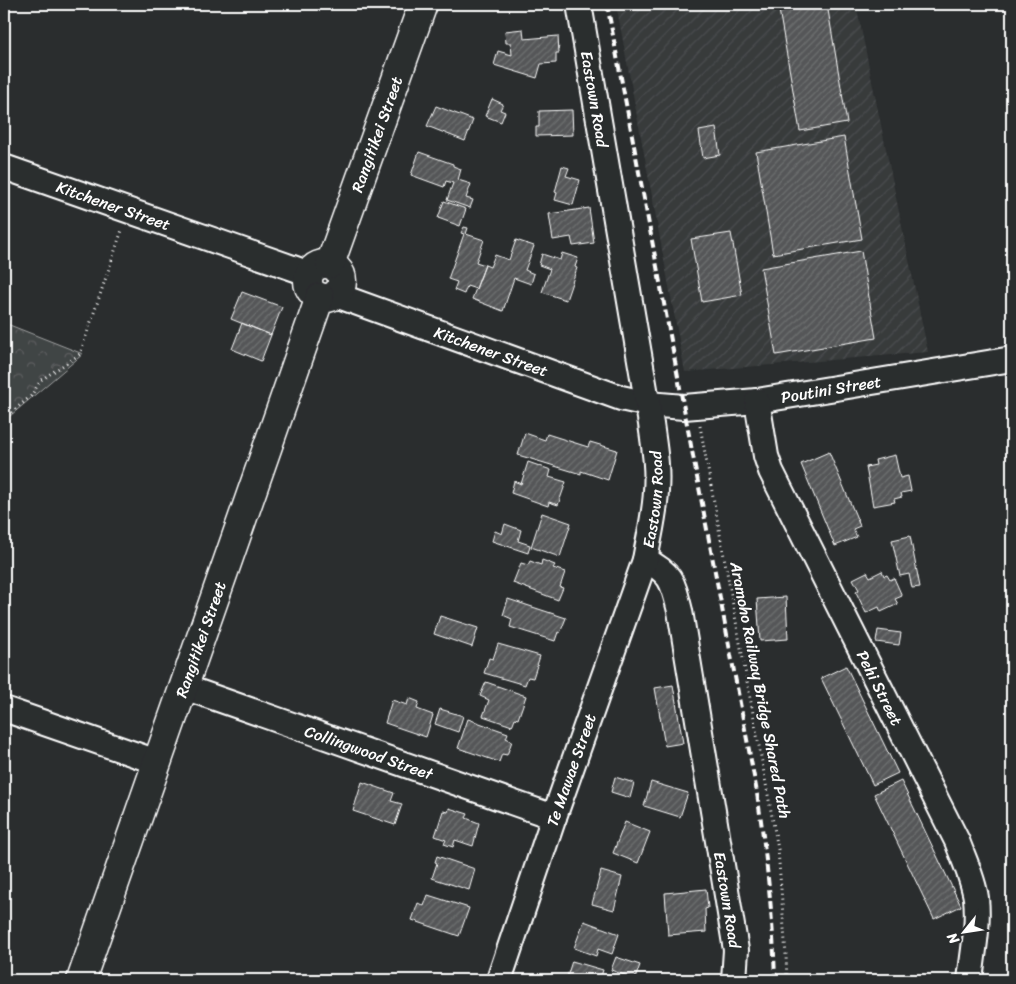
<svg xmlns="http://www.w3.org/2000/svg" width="1016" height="984" viewBox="0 0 1016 984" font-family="Sriracha,sans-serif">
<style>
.industrial{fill:url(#industrial-furrows)}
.park{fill:url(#park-crowns);stroke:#a0a2a2}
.building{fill:url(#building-hatch);stroke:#fff}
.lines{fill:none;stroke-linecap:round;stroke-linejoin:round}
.street-casing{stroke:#fff;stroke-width:28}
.secondary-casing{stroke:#fff;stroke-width:31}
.path{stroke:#fff;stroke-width:3;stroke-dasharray:1 4;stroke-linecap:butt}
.street{stroke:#2a2d2e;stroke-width:24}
.secondary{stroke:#2a2d2e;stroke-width:28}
.rail{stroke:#fff;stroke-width:4;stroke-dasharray:8 4;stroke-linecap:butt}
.labels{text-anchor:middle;stroke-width:4;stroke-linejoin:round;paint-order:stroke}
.street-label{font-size:16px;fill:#fff;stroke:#2a2d2e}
</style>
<defs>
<pattern id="industrial-furrows" width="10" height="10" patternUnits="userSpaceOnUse" patternTransform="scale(1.25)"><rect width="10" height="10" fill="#373a3b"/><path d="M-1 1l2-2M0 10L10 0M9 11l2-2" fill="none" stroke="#4b4e4f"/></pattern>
<pattern id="park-crowns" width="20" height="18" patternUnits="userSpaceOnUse" patternTransform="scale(1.25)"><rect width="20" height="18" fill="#414445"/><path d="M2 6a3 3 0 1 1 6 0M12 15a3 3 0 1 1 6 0" fill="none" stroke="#5e6061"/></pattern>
<pattern id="building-hatch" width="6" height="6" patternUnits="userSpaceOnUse" patternTransform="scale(1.25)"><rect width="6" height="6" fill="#555758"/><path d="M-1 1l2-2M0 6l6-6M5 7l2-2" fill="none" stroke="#6e7071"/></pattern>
</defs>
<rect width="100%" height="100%" fill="#2a2d2e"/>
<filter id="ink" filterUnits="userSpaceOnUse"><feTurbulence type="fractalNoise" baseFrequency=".02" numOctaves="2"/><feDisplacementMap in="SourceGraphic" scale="10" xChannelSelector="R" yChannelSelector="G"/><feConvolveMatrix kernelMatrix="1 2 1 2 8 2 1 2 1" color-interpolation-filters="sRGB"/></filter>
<g filter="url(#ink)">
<!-- industrial -->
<path class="industrial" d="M616,4h240l72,348 -243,20z"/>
<!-- park -->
<path class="park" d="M7,324l76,30 -73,62 -6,-1v-80z"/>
<!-- building -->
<path class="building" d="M778,4h49l20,119 -47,8z
M523,29l1,10 34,-3 1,17h-3v10l-15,1 -4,14 -43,-13 4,-14 14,4 -1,-12h-5l-1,-12z
M492,99l11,5 -3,6 5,2 -4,10 -16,-6z
M436,106l37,14 -8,21 -38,-15z
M572,110l1,25 -37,1v-9h3v-16z
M716,128l4,27 -17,3 -4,-27z
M844,137l18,102 -89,15 -17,-102z
M419,152l34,12v2l8,3 -3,11 13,4 -5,14 7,2 -3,8 -23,-8 6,-17 -7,-2 -2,6 -33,-12z
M562,166l7,2 -3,8 14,4 -7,25 -18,-5 2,-7 -2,-1z
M444,201l22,8 -6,17 -22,-8z
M589,208l5,35 -21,3 -2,-9 -18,3 -4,-26z
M464,227l4,1 -2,6 18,6 -8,22 9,3 -9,24 -9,-3 -3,8 -10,-4 3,-8 -9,-3 16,-45 -3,-1z
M731,233l11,62 -40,7 -11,-63z
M516,240l18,6 -9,24 9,4 -3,10 -17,-6 -11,33 -31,-12 13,-34 5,2 5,-12 14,5z
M861,251l15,87 -100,17 -15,-87z
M562,253l16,5 -3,9 2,1 -11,32 -24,-8 8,-23 -11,-4 3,-11 18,6z
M242,292l40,15 -11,28 -40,-16z
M242,323l29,12 -10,26 -29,-12z
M525,433l20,7 2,-6 41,13 2,-5 27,8 -9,30 -27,-9v3l-63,-19z
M829,452l31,74 -7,3 4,8 -22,9 -34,-82z
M895,455l5,23 8,-2 3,15 -10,2 1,4 -8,2 1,3 -22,4 -7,-39 10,-2 -1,-5z
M528,462l23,8 -2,7 17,5 -8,23 -9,-3 -1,4 -37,-13 3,-12 7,3z
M542,513l29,10 -11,34 -29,-10z
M505,524l16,6 -3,11 12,4 -2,8 -36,-12 3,-10 7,3z
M910,536l10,51 -8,1 -3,-14 -9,2 -8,-36z
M542,560l13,5 -2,3 12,4 -5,15 3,1 -5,12 -45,-17 8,-20 7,2 2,-4 11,4z
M882,571l2,5 3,-1 3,5 4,-2 8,18 -7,3 3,5 -17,8 -2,-5 -13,6 -10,-21 3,-2 -6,-11 14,-7 3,5z
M786,597l2,42 -28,2 -3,-42z
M508,599l58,19 -6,15 -2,-1 -3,9 -45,-14 2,-8 -9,-4z
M440,616l38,12 -6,19 -38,-13z
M878,630l23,3 -2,12 -23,-3z
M498,644l42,12 -7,22 -5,-1 -3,8 -41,-12 5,-15 4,1z
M846,666l52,107 -25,12 -52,-107z
M486,682l40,14 -8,23 -3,-1 -3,8 -29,-10 6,-16 -9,-4z
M673,685l10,58 -18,3 -10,-58z
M409,698l10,4 -2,7 16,6 -7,22 -41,-14 7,-23 15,5z
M440,709l23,7 -5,16 -23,-8z
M468,719l40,14 -2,5 6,3 -5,14 -5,-1 -3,8 -41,-14z
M615,777l19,6 -4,15 -19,-6z
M901,781l60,125 -27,13 -60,-125z
M362,782l32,11 -3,8 11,3 -7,21 -42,-14z
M651,782l37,11 -8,24 -36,-11z
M449,808l19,6 -2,4 13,5 -6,23 -18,-6 -2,7 -9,-3 2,-4 -11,-4 8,-25 5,1z
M625,822l25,10 -12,31 -25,-10z
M437,856l38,13 -6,21 -37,-12 5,-15 -2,-1z
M601,871l21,6 -8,33 -22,-6z
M706,889l2,19 -3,1 1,23 -38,3 -3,-42z
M428,895l41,13 -10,28 -47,-16 6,-17 6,3z
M584,921l35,13 -7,20 -14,-5 -2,7 -22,-8z
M616,957l24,8 -5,14 -24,-9z
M572,961l31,9 -3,10h-34z"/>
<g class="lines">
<!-- street casing -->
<g class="street-casing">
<g id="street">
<path id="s1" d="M4,167l306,107"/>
<path id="s2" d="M336,295l285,103 27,6 36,3 73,-6 255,-42"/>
<path id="s3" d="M757,401l9,55 5,15 186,370c7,19 16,37 19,57 3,27 -3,55 -6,82"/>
<path id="s4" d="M645,560c27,13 28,23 35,51l56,339 -2,30"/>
<path id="s5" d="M184,687l370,130"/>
<path d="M4,709l153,53"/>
<path id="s6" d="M499,980l55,-163 91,-257c4,-23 10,-46 11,-69 2,-23 -2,-45 -5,-67l-72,-420"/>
</g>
</g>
<!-- secondary casing -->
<g class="secondary-casing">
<g id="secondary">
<circle cx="325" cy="281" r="17"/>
<path id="s7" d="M330,264l93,-260"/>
<path id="s8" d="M81,980l239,-683"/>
</g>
</g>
<!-- path -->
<path class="path" d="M4,425l2,-8 25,-21 10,-16 39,-26 42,-124
M700,426l78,423 8,106 1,25"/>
<!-- street -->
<use href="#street" class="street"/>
<!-- secondary -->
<use href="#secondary" class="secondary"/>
<!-- rail -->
<path class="rail" d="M607,4l149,783c10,64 17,128 19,193"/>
</g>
</g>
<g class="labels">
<!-- street labels -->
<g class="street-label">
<text transform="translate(595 99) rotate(80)" y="6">Eastown Road</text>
<text dy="6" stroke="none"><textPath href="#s7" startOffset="138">Rangitikei Street</textPath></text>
<text dy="6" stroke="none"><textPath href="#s1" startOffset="116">Kitchener Street</textPath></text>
<text dy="6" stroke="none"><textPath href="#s2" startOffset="165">Kitchener Street</textPath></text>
<text dy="6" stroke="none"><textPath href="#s2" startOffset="515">Poutini Street</textPath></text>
<text dy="6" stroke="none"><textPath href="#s6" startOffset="506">Eastown Road</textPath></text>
<text dy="6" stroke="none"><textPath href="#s8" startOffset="361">Rangitikei Street</textPath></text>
<text dy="6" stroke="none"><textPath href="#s3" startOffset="314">Pehi Street</textPath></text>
<text transform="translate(761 690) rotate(79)" y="6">Aramoho Railway Bridge Shared Path</text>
<text dy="6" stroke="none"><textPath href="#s5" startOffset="196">Collingwood Street</textPath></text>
<text dy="6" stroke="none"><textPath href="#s6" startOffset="222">Te Mawae Street</textPath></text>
<text dy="6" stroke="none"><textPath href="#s4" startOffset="358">Eastown Road</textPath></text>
</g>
</g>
<!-- margin -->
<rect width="1016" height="984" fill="none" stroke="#2a2d2e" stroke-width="20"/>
<rect x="10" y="10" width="996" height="964" fill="none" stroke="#fff" stroke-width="2" filter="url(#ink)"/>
<!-- north arrow -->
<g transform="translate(964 932) rotate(240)" stroke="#2a2d2e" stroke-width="4" paint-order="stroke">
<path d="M0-4L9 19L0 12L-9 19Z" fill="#ffffff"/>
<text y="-8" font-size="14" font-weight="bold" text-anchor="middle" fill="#ffffff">N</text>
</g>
</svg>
